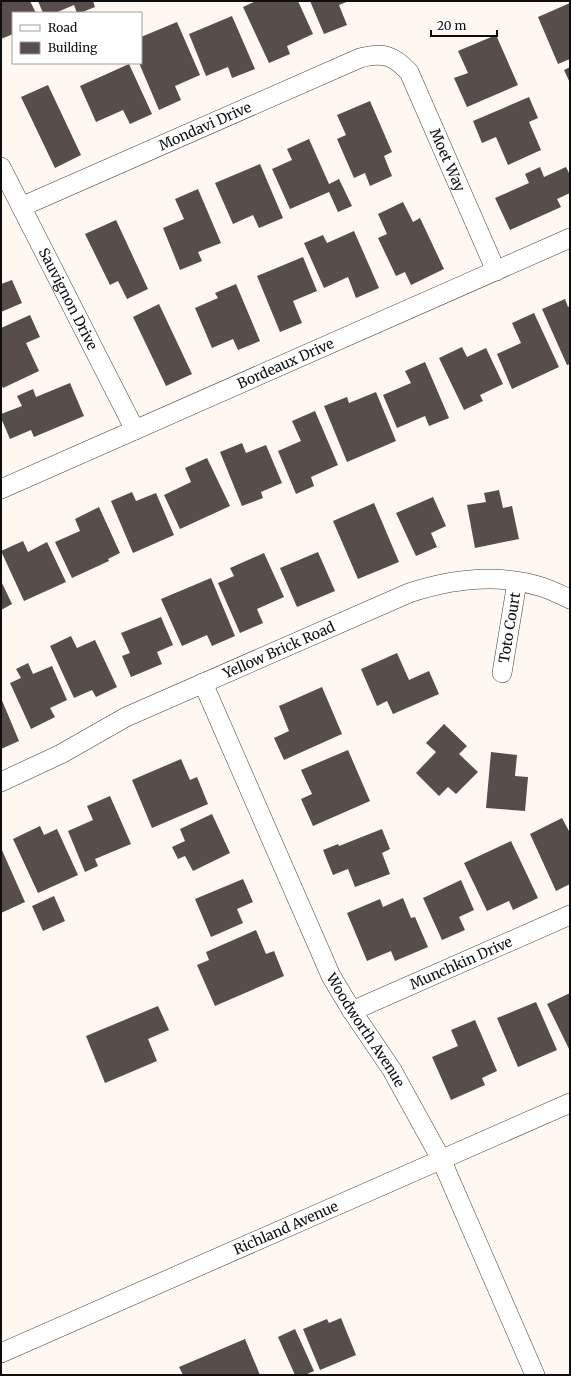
<svg xmlns="http://www.w3.org/2000/svg" width="571" height="1376" viewBox="0 0 571 1376" font-family="Merriweather,serif">
<style>
.building{fill:#574d4b}
.lines{fill:none;stroke-linecap:round;stroke-linejoin:round}
.street-casing{stroke:#414141;stroke-width:20}
.street{stroke:#fff;stroke-width:19}
.labels{text-anchor:middle;stroke-width:4;stroke-linejoin:round;paint-order:stroke}
.street-label{font-size:14px;fill:#0e0e0e;stroke:#fff}
</style>
<rect width="100%" height="100%" fill="#fef8f0"/>
<!-- building -->
<path class="building" d="M1,1h29l6,12h-23v21l-12,5z
M38,1h55l2,6 -15,6h-3l-3,-8 -19,8h-12z
M256,1h42l15,33 -26,12 3,8 -21,9 -26,-56z
M310,1h39l-10,4 8,20 -23,9z
M570,3v56l-12,5 -20,-47z
M232,16l23,53 -23,9 -4,-11 -22,9 -17,-42z
M177,22l23,53 -25,11 6,14 -22,10 -20,-47h2v-26z
M496,35l22,50 -51,22 -13,-29 14,-5 -10,-22z
M129,64l23,50 -22,10 -7,-14 -27,12 -16,-36z
M570,67v16l-6,-13z
M48,85l33,70 -26,13 -34,-71z
M529,97l9,21 -9,4 12,28 -33,15 -12,-28 -14,6 -9,-22z
M370,101l22,51 -8,4 8,20 -22,10 -5,-13 -11,5 -17,-39 9,-4 -9,-20z
M309,139l20,45 10,-5 13,27 -14,6 -9,-20 -39,17 -18,-40 20,-9 -5,-11z
M260,164l23,54 -24,10 -6,-13 -20,9 -18,-41z
M540,167l4,10 22,-10 4,8v18l-13,6 4,8 -51,23 -15,-32 34,-15 -4,-9z
M198,189l23,54 -23,9 4,9 -22,9 -17,-42 21,-9 -9,-20z
M403,202l10,20 7,-4 24,51 -33,16 -6,-13 -9,4 -18,-38 9,-4 -9,-20z
M116,220l32,69 -21,10 -9,-18 -8,4 -25,-51z
M354,231l25,57 -23,10 -8,-21 -24,11 -20,-45 19,-8 4,8z
M303,257l14,34 -24,10 9,22 -22,9 -23,-56z
M12,280l10,23 -21,9v-28z
M236,284l24,57 -22,9 -5,-11 -21,9 -17,-40 23,-10 -3,-5z
M565,299l3,8 2,-1v58l-3,1 -25,-56z
M159,304l33,70 -26,12 -33,-69z
M534,313l25,54 -47,22 -15,-35 24,-11 -9,-20z
M30,315l10,22 -14,6 13,28 -36,17 -2,-4v-56z
M462,347l5,10 19,-9 17,36 -23,11 3,6 -19,9 -25,-52z
M425,362l24,56 -20,8 -4,-10 -28,12 -14,-33 28,-12 -6,-12z
M70,383l14,33 -50,21 -3,-7 -21,9 -9,-21v-4l21,-8 -5,-10 16,-7 3,8z
M376,392l20,49 -49,21 -23,-56 23,-9 2,6z
M315,411l23,54 -27,12 3,9 -18,8 -18,-43 23,-10 -9,-20z
M242,443l4,10 20,-8 16,38 -21,9 2,6 -21,8 -22,-54z
M207,458l23,48 -50,23 -16,-34 27,-13 -6,-14z
M499,490l4,18 9,-2 7,33 -44,9 -8,-43 19,-3 -2,-9z
M132,492l4,9 20,-8 18,42 -41,18 -22,-52z
M433,497l13,29 -15,7 6,14 -21,9 -20,-43z
M374,503l25,59 -41,17 -25,-58z
M99,507l21,46 -12,6 1,2 -37,17 -17,-36 25,-11 -5,-12z
M23,541l5,11 19,-10 19,40 -42,19 -23,-50z
M318,552l17,39 -38,16 -17,-39z
M264,553l20,44 -27,12 6,14 -23,10 -22,-50 16,-7 -4,-8z
M211,578l24,58 -23,10 -5,-11 -25,11 -21,-47z
M1,581l11,23 -11,6z
M161,617l12,28 -16,7 5,12 -31,13 -9,-21 8,-3 -9,-20z
M71,636l6,12 18,-8 22,47 -21,10 -4,-7 -18,8 -24,-52z
M397,653l12,27 20,-9 10,23 -46,20 -6,-13 -10,5 -16,-37z
M28,663l5,11 19,-8 15,34 -17,8 5,9 -24,12 -21,-46 11,-5 -5,-9z
M322,687l20,47 -58,26 -10,-22 15,-7 -10,-25z
M1,698l18,43 -18,8z
M444,724l23,22 -8,8 19,18 -22,22 -8,-7 -9,9 -23,-23 20,-21 -10,-9z
M348,750l22,51 -57,25 -12,-27 11,-5 -11,-24z
M491,752l26,3 -2,21 13,1 -3,34 -39,-3z
M181,759l9,21 7,-3 11,27 -56,24 -20,-48z
M110,796l21,48 -36,15 3,7 -13,6 -17,-41 25,-11 -6,-14z
M212,814l18,39 -37,18 -8,-15 -7,3 -6,-12 13,-6 -5,-12z
M562,818l8,15v51l-14,7 -26,-57z
M40,826l4,9 13,-6 21,46 -40,18 -25,-54z
M382,829l8,20 -8,4 8,21 -35,13 -7,-18 -15,6 -10,-25 15,-6 1,2z
M511,841l27,57 -25,12 -4,-9 -22,10 -23,-48z
M1,848l24,54 -24,11z
M243,879l10,23 -16,7 6,14 -32,14 -16,-38z
M461,880l13,30 -15,7 6,13 -23,10 -19,-42z
M54,896l11,25 -22,10 -11,-25z
M403,898l8,20 4,-1 13,30 -33,14 -4,-10 -24,10 -20,-48 33,-14 3,8z
M256,930l10,24 8,-3 10,25 -69,30 -18,-41 12,-5 -3,-8z
M570,993v58l-23,-47z
M536,1002l21,48 -39,17 -21,-49z
M158,1006l11,24 -21,9 9,22 -52,22 -19,-47z
M475,1020l22,51 -15,7 3,7 -34,15 -19,-43 26,-11 -7,-16z
M341,1318l15,37 -36,15 -17,-41 24,-10 2,4z
M295,1329l19,42 -9,4h-10l-17,-38z
M245,1339l15,36h-77l-4,-8z"/>
<g class="lines">
<!-- street casing -->
<g class="street-casing">
<g id="street">
<path id="s1" d="M1,167l134,263"/>
<path id="s2" d="M21,207l339,-149c23,-6 33,-3 49,14l87,199"/>
<path id="s3" d="M1,489l569,-251"/>
<path id="s4" d="M502,673l15,-91"/>
<path id="s5" d="M203,683l128,293 21,35 40,59 49,89 94,216"/>
<path id="s6" d="M1,782l60,-28 65,-37 283,-124c43,-14 89,-20 133,-6 9,3 19,8 28,12"/>
<path id="s7" d="M352,1011l218,-96"/>
<path id="s8" d="M1,1353l569,-250"/>
</g>
</g>
<!-- street -->
<use href="#street" class="street"/>
</g>
<g class="labels">
<!-- street labels -->
<g class="street-label">
<text dy="5" stroke="none"><textPath href="#s2" startOffset="201">Mondavi Drive</textPath></text>
<text dy="5" stroke="none"><textPath href="#s2" startOffset="521">Moet Way</textPath></text>
<text dy="5" stroke="none"><textPath href="#s1" startOffset="148">Sauvignon Drive</textPath></text>
<text dy="5" stroke="none"><textPath href="#s3" startOffset="311">Bordeaux Drive</textPath></text>
<text dy="5" stroke="none"><textPath href="#s4" startOffset="46">Toto Court</textPath></text>
<text dy="5" stroke="none"><textPath href="#s6" startOffset="308">Yellow Brick Road</textPath></text>
<text dy="5" stroke="none"><textPath href="#s7" startOffset="119">Munchkin Drive</textPath></text>
<text dy="5" stroke="none"><textPath href="#s5" startOffset="384">Woodworth Avenue</textPath></text>
<text dy="5" stroke="none"><textPath href="#s8" startOffset="311">Richland Avenue</textPath></text>
</g>
</g>
<!-- border -->
<rect width="571" height="1376" fill="none" stroke="#0e0e0e" stroke-width="4"/>
<!-- legend -->
<rect x="12" y="12" width="130" height="52" fill="#ffffff" stroke="#9f9f9f"/>
<rect x="20" y="25" width="20" height="6" fill="#ffffff" stroke="#9f9f9f"/>
<text x="48" y="32" font-size="12" fill="#0e0e0e">Road</text>
<rect x="20" y="42" width="20" height="12" fill="#574d4b" stroke="#9f9f9f"/>
<text x="48" y="52" font-size="12" fill="#0e0e0e">Building</text>
<!-- scale -->
<path d="M431 30v6h66v-6" fill="none" stroke="#0e0e0e" stroke-width="2"/>
<text x="437" y="30" font-size="12" fill="#0e0e0e" stroke="#ffffff" stroke-width="3" paint-order="stroke">20 m</text>
</svg>
